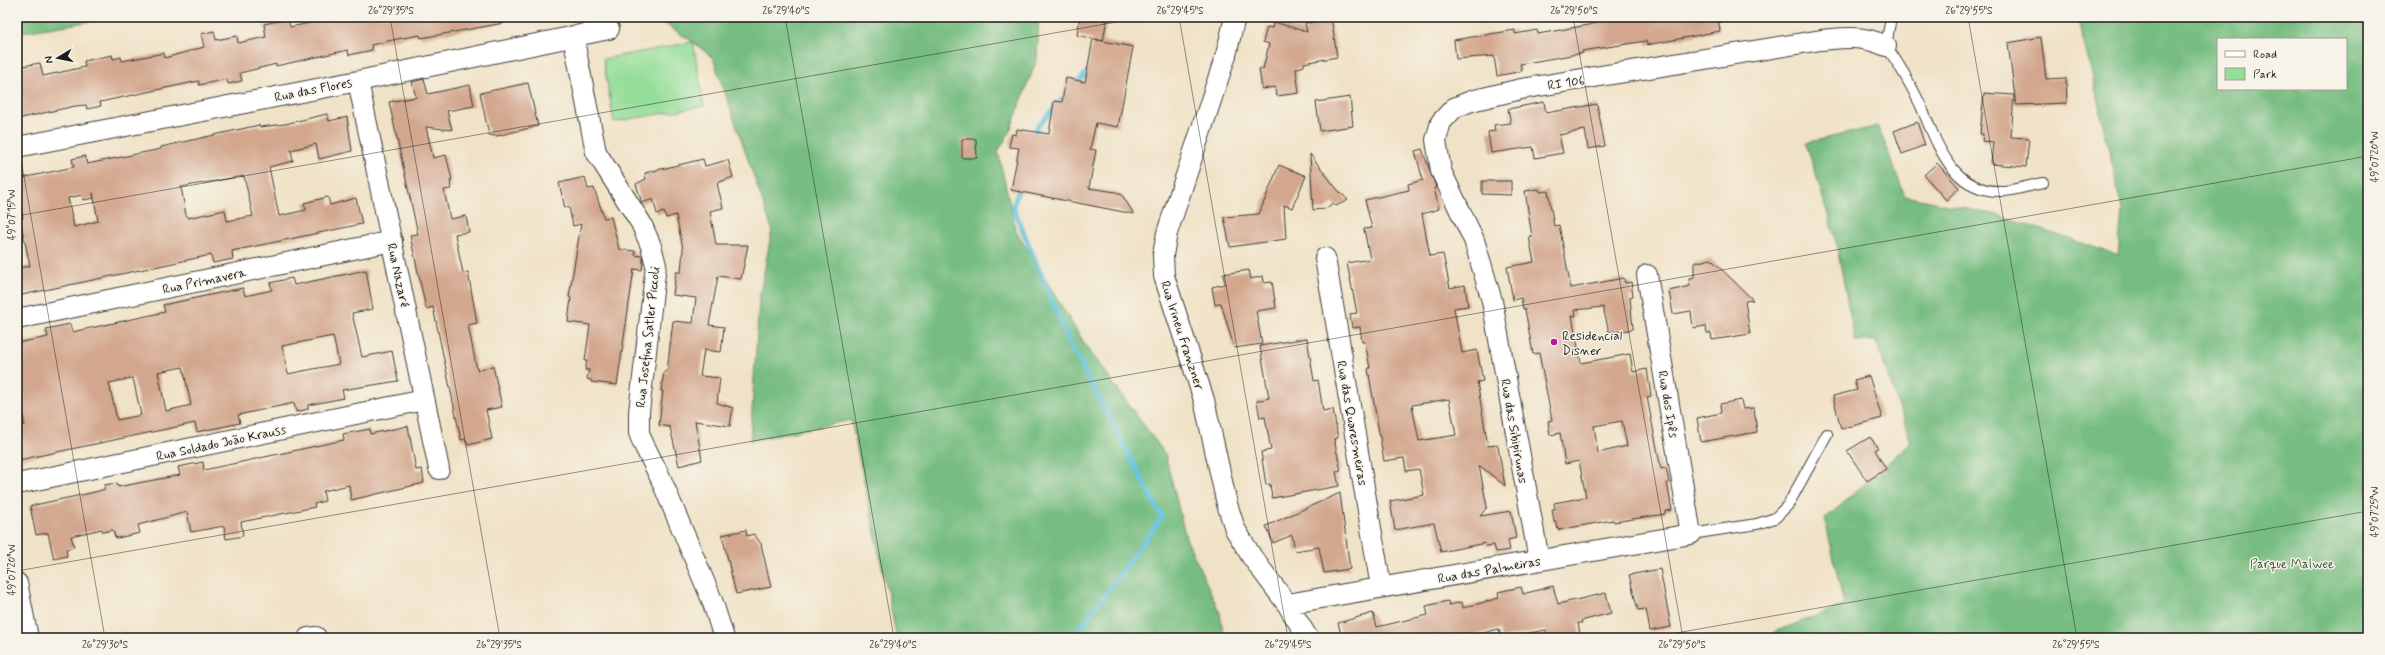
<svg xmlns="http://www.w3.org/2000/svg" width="2385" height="655" viewBox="0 0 2385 655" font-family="Mynerve,sans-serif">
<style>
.green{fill:#94de99;stroke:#587d5a}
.forest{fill:#77bd81;stroke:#4a6c4e;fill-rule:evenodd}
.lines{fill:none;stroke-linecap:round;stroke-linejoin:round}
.stream{stroke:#5ec1dc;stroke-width:5}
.building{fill:#d3a78e;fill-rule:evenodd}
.service-casing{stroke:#3c3a36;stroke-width:12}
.minor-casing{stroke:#3c3a36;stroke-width:22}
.service{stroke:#fff;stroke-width:10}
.minor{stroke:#fff;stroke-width:20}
.ticks{fill:none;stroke:#1c1c1c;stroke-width:1;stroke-opacity:0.45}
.poi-dot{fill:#b5179e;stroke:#f7f3e8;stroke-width:1.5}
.labels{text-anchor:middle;stroke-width:3;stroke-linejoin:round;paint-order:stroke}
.street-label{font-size:13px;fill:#1c1c1c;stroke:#f7f3e8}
.poi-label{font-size:13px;fill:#1c1c1c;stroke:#f7f3e8;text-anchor:start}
.park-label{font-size:13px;fill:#405642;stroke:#f7f3e8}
.neatline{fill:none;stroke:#1c1c1c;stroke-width:1.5}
.ticks-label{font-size:10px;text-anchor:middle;fill:#1c1c1c}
</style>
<rect width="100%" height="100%" fill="#f7f3e8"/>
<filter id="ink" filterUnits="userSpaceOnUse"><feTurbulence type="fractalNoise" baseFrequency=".025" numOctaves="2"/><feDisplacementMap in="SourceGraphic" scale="8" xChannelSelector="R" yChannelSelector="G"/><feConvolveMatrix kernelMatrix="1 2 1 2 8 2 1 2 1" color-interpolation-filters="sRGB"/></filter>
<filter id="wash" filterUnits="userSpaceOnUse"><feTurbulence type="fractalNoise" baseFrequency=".012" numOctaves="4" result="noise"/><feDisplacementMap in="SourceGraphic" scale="16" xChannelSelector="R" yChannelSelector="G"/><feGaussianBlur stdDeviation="0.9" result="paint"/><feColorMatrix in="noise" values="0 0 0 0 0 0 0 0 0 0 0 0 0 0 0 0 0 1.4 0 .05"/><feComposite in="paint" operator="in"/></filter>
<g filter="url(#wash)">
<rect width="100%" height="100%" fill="#f0e2c6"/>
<!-- green -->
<path class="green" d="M693,42l11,64 -90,16 -11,-63z"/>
<!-- forest -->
<path class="forest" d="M17,17h101l-101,16z
M654,17h385l-2,42 -27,72 -12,21 18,79 70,115 79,108 21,84 34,75 4,25h-327l-46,-218 -101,21 9,-141 13,-71 -59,-171 -20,-16z
M2077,17h291v621h-599l5,-6 70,-27 -19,-86 86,-77 -35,-101h-21l-20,-104 -29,-94 72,-17 27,70 92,19 121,40 4,-45 -30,-136zM2218,39h128v50h-128z"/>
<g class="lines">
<!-- stream -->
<path class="stream" d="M1075,85l17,-18
M1034,137l3,-10 30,-33
M1020,185l-7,22 56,135 93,175 -89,121"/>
</g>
<g id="blocks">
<!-- building -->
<path class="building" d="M314,17h189l1,6 -83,15 -1,-3 -23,4 -26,6 1,5 -23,5 -1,-5 -72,16v-2l-36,9 2,8 -14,3 -1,-5 -28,6v-4l-99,21 1,4 -14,3 -1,-4 -11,1 -58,13v-52l23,-4 3,13 42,-9 -1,-6 28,-6 1,4 8,-2 1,4 42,-8 1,5 39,-11 -3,-13 13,-3 2,9 21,-4 1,7 28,-6 -2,-13 24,-5 2,8 25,-5z
M1080,17l27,2 -4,22 -26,-6z
M1312,17h19l6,40 -33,6v3l-8,3 3,24 -22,3 -2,-9 -13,2 -3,-20h4l6,-25 -6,-2 4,-15 5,1 2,-6 33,10 -2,-9 7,-1z
M1597,17h121l2,14 -73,14 -1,-4 -64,10 1,2 -63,11 2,7 -25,5 -3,-20 -38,3 -2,-19 61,-10v4l22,-4 1,4 50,-9 9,-2z
M2041,37l5,42 20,-1 1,25 -51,2 -8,-62z
M1093,39l40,8 -15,80 -22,-4 -6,26 6,1 -7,38 27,4 6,3 12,19 -123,-24 8,-42 -10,-1 3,-13 4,1 1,-6 32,5 5,-33 8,1 4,-24 19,4z
M424,79l4,15 42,-9 4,21 -27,5 5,19 -26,-3 7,31 13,-3 6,25h-2l1,9 -7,1 6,29 16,-3 3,16 -14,2 8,39 5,-1 9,51 -9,2 9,45 16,-4 9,41 -16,3 6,29 -24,6 -3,-6 -4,1 -28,-133 -7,2 -16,-74 8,-1 -29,-132 27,-5 -4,-15z
M528,83l10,43 -41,10 -8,-1 -9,-42z
M1984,93l30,2 -3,42 18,1 -3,29 -35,-3 2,-22 -11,-1 1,-7h-3z
M1350,97l3,29 -33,5 -4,-29z
M1544,102l2,11 51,-9 8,42 -17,3 -3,-19 -26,5 4,18 -28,5 -2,-11 -42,6 -3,-21 7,-1 -1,-6 17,-2 -3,-14z
M327,114l2,7 18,-4 5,34 -33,8 -3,-15 -25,6 2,11 -24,6 10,49 27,-6 -2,-7 24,-6 2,8 26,-7 6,26 -130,27 1,8 -20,4 -2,-8 -194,41v-28l13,-2 -10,-48h3l-6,-26v-13l57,-12 -2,-8 13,-3 2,8 74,-15v-2l98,-22 1,2 25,-3zM244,176l9,40 -26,5 -2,-11 -37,8 -2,-3 -5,-28zM93,193l5,28 -24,6 -6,-29 14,-3 1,5 11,-2z
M1917,122l8,23 -23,9 -8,-23z
M962,139h14l1,19h-15z
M1422,149l14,38 -2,1 5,21 -17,5 8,42 13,-2 7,34 15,-3 3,21 -14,2 8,45 15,-3 6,31 -6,1 11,64 9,-1 1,2 7,39 -26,-21 8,42 -7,9 31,-5 5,27 -8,2 2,10 -14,2 -2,-7 -8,1 -1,-3 -44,9 -7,-29 -39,7 -5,-29 34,-6 -5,-26 -13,2 -2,-13 -20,3 -16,-92 2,-1 -5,-26h-3l-2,-15 -8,1 -2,-14 7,-1 -10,-50 23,-4 -6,-30 8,-1 -7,-28 44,-10 -1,-6 15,-4 -8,-29zM1449,399l7,36 -37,6 -7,-36z
M1310,154l26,34 12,12 -12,6 -3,-3 -8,6 -12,1z
M703,159l2,7 23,-6 5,17 -16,6 6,25 -13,3 6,34h32l-7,34 -23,-3 -9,49 15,2 -3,25 -17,-2 -4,26 20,2 -3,25 16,5 -3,18 -35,-5 7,39 -23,6 -9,-39 -11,-2 4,-34h-2l3,-19h3l6,-51 20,2 3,-25 -23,-3 3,-23h5l2,-23 -7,-34 -10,3 -2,-6 -7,2 -4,-15 -11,4 -6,-19 10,-5 -1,-6z
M1937,163l22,25 -13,12 -22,-25z
M1279,165l27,11 -14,32 -8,-3 2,34 -56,8 -6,-30 35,-3z
M585,177l3,12 6,-1 10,30 7,-1 8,32 16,2v4l7,1 1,5 -1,9 -8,-1 -17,116 -26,-3v-2l-4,-1 2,-9h-4l2,-9h-2l5,-36 -22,-3 3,-24 -2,-1 12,-73 -8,2 -4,-19 -4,1 -6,-25z
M1482,181h29v14l-29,-1z
M1539,189l1,3 8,-1 6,35 5,-1 12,63 53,-10 1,5 6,-1 2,14 -3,1 3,32 -19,4v-2l-5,1 -6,-25 -28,3 1,6h-4l9,47 49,-9 3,18 14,-3 4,27 -4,1 14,72 5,-1 3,14 -2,1 5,27 -7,1v3l-51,8 -1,-2 -55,10 -2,-8h-2l-2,-13h3l-1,-6 32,-6 -7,-36 -14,3 -5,-31 -10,2 -2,-14 4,-1 -13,-67 -6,1 -8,-45h-2l-2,-11 -8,2 -6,-33 27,-5 -5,-25 3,-1 -1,-6 -6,-39zM1622,421l5,25 -29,7 -4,-27z
M1711,259l42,41 -8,1 5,33 -38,6 -1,-7h-4l-1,-7 -13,2 -2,-17 -18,3 -4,-23 21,-5 -1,-7 5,-1v-15z
M366,270l7,39 -21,4 10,44 30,-6 6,30 -56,9 2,8 -36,7v4l-12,3 -2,-9 -56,12 2,8 -43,9 -2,-9 -176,37 -2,-34 8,-1 -8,-37v-45l31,-6 -2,-8 24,-5 2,8 93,-20 -2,-7 80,-17 2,8 27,-6 -2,-7 22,-5 2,7zM333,336l6,28 -51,10 -6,-28zM183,367l8,38 -25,6 -8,-39zM133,378l8,37 -24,5 -8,-37z
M1249,270l2,9 12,-3 1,7 8,-1 4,26 -20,3 6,33 -28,4 -13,-45 -6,2 -3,-18 13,-3 -2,-10z
M1307,338l7,43 4,-1 5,31 10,-2 5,29 -4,1 7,32 -5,1 3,14 -67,12 -2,-14 -4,1 -5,-33 10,-2 -6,-33 -5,1 -3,-17 12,-3 -9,-52z
M1869,376l13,42 -41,11 -8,-33 24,-6 -3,-10z
M1741,400l2,9 11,-1 3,24 -56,10 -4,-24 24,-5 -1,-9z
M408,426l8,44 6,-1 2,14 -73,17 -2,-15 -26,6 2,10 -11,3 1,3 -74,15 2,14 -17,3 -2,-13 -33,6 -4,-20 -49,13 2,8 -22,5 -3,-1 -2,-7 -10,2 -1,-3 -31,7 3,11 -8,2 1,7 -13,3 -6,-26 -12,2 -6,-29 65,-14 10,-3 -1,-4 13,-2 1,4 62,-12 -2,-8 25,-5 1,8 140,-30 -1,-6 27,-5v5z
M1870,437l8,11 -3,2 11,19 -19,12 -20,-30z
M1340,493l10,76 -26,4 -5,-26 -24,4 -3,-16 -19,8 -7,-17z
M746,530l1,6 7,-2 7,10 10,43 -35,7 -14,-59z
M1660,569l11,58 -21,4 -4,-22 -8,1 -9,-35z
M1553,586l5,18 48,-11 5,20 -30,8 1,2h-4l2,11h-4l1,4h-29l-2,-8 -45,8 -2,-9 -37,9h-120l-4,-15 35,-10 4,14 51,-12 -2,-9 22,-5 1,4 13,-3 1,6 36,-10 -1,-6 23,-5 2,7z"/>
</g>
</g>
<g filter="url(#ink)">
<use href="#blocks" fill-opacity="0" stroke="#3c3a36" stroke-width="1"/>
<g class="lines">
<!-- service casing -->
<g class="service-casing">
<path id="service" d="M1891,17l-5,29c13,18 24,37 34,58 17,38 31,90 84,87 13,-1 27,-6 39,-8
M1691,534l66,-10 18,-6 13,-13 39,-71"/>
</g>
<!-- minor casing -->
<g class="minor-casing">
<path id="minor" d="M1235,17l-9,38 -59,178 -4,22 1,21 40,124 23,104 8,25 17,28 35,47 21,34
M573,36l23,116 45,71 10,23 5,19 -17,147v21l4,10 17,34 52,123 12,38
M358,81l81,388
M17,147l341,-66 251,-52
M1325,258l56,329
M17,319l375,-78
M17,484l407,-84
M1539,560l-47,-259 -18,-61 -33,-69 -5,-31 5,-18 13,-14 17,-7 50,-12 300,-49c25,-2 41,-5 65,6
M17,583l11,55
M1287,604l404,-70 -44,-259
M308,638l8,-1"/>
</g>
<!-- service -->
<use href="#service" class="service"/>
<!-- minor -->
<use href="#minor" class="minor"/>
</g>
</g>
<!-- ticks -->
<path class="ticks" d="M390,17l110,621M785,17l109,621M1179,17l109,621M1573,17l110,621M1968,17l109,621M2362,17l6,34M17,137l88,501M17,216l1128,-199M17,571l2351,-415M1648,638l720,-127"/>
<!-- markers -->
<circle class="poi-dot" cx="1554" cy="342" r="4"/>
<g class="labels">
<!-- street labels -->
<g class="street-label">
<text transform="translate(1566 82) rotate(-9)" y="5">RI 106</text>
<text transform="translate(313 89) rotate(-11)" y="5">Rua das Flores</text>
<text transform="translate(399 275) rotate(78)" y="5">Rua Nazaré</text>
<text transform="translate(204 280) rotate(-12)" y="5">Rua Primavera</text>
<text transform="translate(1183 335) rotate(72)" y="5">Rua Irineu Franzner</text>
<text transform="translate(647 337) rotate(-84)" y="5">Rua Josefina Satler Piccoli</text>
<text transform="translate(1669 404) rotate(80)" y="5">Rua dos Ipês</text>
<text transform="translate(1353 423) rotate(80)" y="5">Rua das Quaresmeiras</text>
<text transform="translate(1515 431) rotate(80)" y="5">Rua das Sibipirunas</text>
<text transform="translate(221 442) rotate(-12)" y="5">Rua Soldado João Krauss</text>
<text transform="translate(1489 569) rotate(-10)" y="5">Rua das Palmeiras</text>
</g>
<!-- poi labels -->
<g class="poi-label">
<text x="1562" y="340">Residencial<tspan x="1562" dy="15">Disner</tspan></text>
</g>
<!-- park labels -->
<g class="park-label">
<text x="2292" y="568">Parque Malwee</text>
</g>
</g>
<!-- margin -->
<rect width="2385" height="655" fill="none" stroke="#f7f3e8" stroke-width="44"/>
<!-- legend -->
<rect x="2217" y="38" width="130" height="52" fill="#f7f3e8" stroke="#9f9d96"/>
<rect x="2225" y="51" width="20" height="6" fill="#ffffff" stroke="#9f9d96"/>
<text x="2253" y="58" font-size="12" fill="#1c1c1c">Road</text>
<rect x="2225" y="68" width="20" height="12" fill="#94de99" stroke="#9f9d96"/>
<text x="2253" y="78" font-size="12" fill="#1c1c1c">Park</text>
<!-- north arrow -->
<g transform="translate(58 58) rotate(260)" stroke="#f7f3e8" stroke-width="3" paint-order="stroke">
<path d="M0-3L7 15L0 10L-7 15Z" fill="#1c1c1c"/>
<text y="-6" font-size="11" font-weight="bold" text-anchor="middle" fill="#1c1c1c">N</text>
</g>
<rect x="22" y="22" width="2341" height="611" class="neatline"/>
<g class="ticks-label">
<text x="391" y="14">26°29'35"S</text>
<text x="786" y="14">26°29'40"S</text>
<text x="1180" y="14">26°29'45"S</text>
<text x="1574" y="14">26°29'50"S</text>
<text x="1969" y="14">26°29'55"S</text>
<text transform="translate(2374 157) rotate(-90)" y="4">49°07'20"W</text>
<text transform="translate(11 215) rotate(-90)" y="4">49°07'15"W</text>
<text transform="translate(2374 512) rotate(-90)" y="4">49°07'25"W</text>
<text transform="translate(11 570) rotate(-90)" y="4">49°07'20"W</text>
<text x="105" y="648">26°29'30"S</text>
<text x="499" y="648">26°29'35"S</text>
<text x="893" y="648">26°29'40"S</text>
<text x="1288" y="648">26°29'45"S</text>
<text x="1682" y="648">26°29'50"S</text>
<text x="2076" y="648">26°29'55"S</text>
</g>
</svg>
